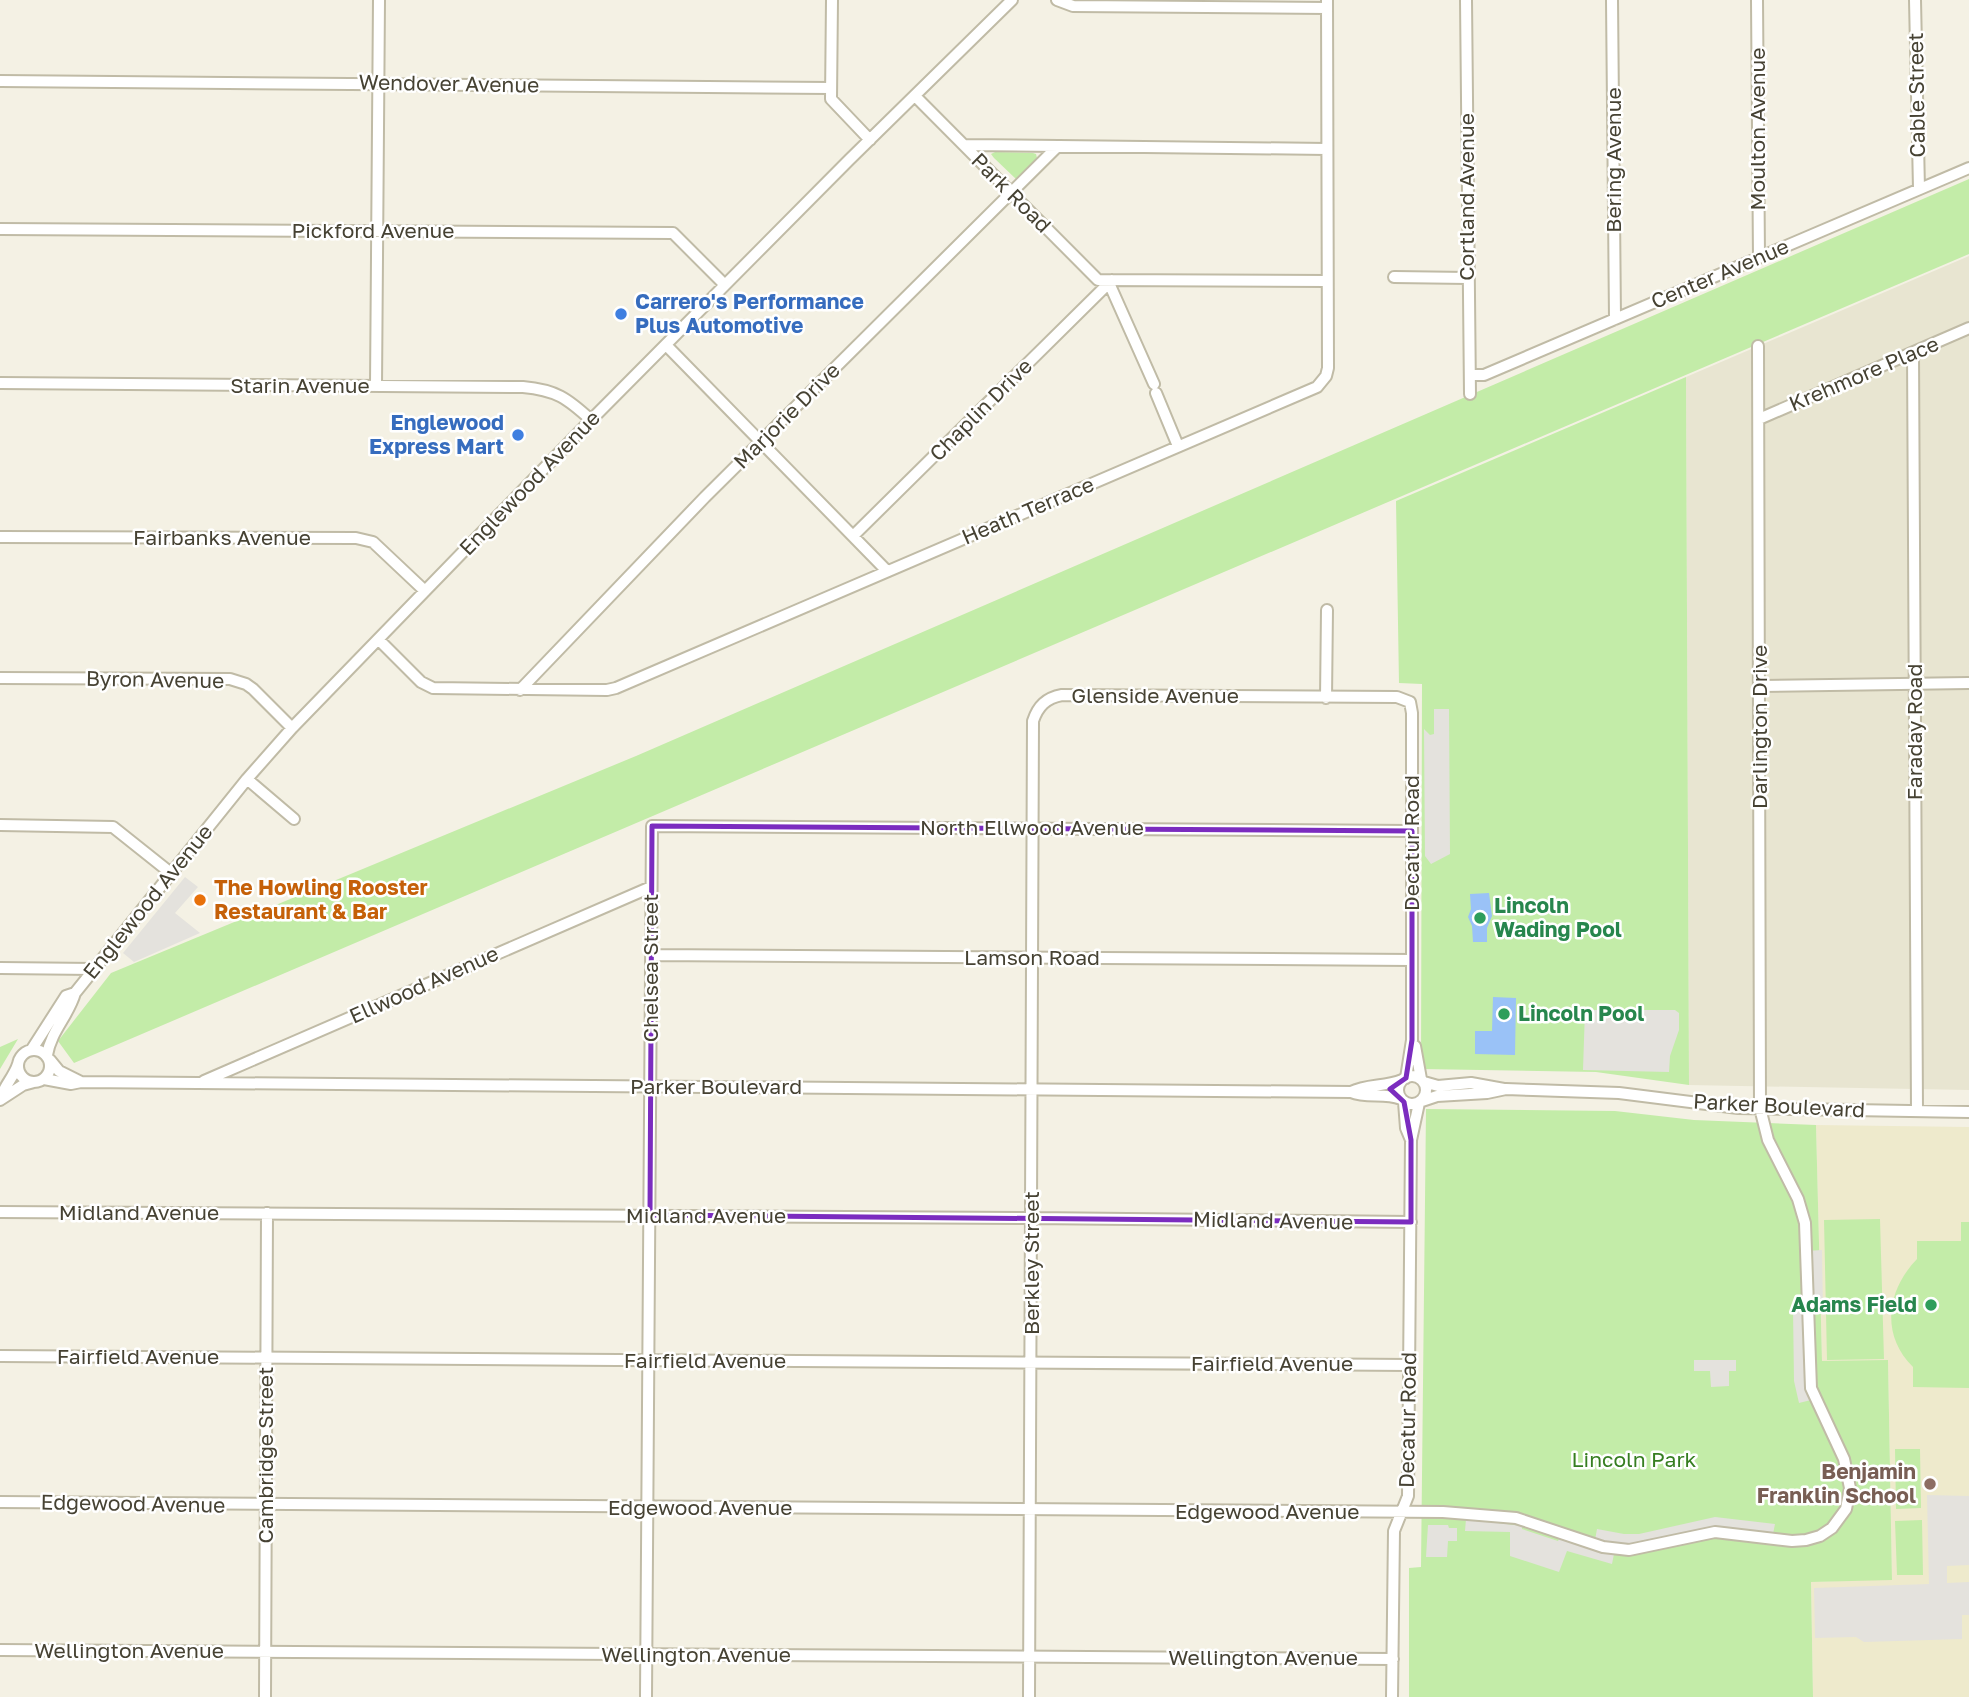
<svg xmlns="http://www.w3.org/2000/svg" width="1969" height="1697" viewBox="0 0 1969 1697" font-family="'Golos Text',sans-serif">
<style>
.residential{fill:#e8e5d1}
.education{fill:#eeeacc}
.green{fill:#c3eca8}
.parking{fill:#e4e2dd}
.water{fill:#9ac2f7}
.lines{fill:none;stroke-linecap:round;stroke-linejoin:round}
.minor-casing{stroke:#c0bba6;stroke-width:14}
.minor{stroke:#fff;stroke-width:10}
.marked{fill:none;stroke:#7b2cbf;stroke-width:5;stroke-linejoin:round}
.shop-dot{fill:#3f7fe0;stroke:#fff;stroke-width:2.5}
.food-dot{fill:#e8710a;stroke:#fff;stroke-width:2.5}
.leisure-dot{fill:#2e9e5b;stroke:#fff;stroke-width:2.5}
.education-dot{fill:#8d6e63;stroke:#fff;stroke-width:2.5}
.labels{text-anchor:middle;stroke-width:5;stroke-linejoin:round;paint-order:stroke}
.street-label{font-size:21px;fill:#464233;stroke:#fff}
.shop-label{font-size:21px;font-weight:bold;fill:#366cbe;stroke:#fff;text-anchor:start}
.food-label{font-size:21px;font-weight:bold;fill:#c56008;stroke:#fff;text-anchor:start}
.leisure-label{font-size:21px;font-weight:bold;fill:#27864d;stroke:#fff;text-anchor:start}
.park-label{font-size:21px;fill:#367e21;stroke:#fff}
.education-label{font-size:21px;font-weight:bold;fill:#785e54;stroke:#fff;text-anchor:end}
</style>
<rect width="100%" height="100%" fill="#f4f1e4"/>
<!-- residential -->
<path class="residential" d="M1969,256v834l-280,-5 -3,-708z"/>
<!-- education -->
<path class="education" d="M1816,1125l153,2v570h-156l-2,-115 81,-3 -4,-218 -66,1z"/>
<!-- green -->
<path class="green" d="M995,152l38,1 3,1 1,4 -21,21 -22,-21 -3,-4z
M1969,179v75l-1895,809 -16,-22 53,-68 525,-217z
M1686,377l3,708 -93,-13 -175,-3 1,-385 -23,-1 -3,-182z
M18,1039l-18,30v-22z
M1426,1109l189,2 79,9 122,5 6,236 66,-1 4,220 -81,2 2,115h-404v-129l12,-1z
M1880,1219l4,140 -57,1 -3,-140z
M1961,1222h8v166l-56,-1v-20c-33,-33 -26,-77 4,-108v-18h44z
M1895,1449h25l1,59 -25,1z
M1922,1520l1,55h-26l-2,-54z"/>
<!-- parking -->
<path class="parking" d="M1434,709h15l1,145 -19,10 -6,-8 -1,-127 6,6 4,-1z
M185,877l13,10 -23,26 25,20 -66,29 -11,-9z
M1585,1010h90l4,3v17l-9,26 -1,16 -86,-2z
M1822,1250l1,62h-14l6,87 -16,4 -5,-22 -1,-73h15l-2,-57z
M1694,1360h42v11h-7v15l-18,1 -1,-16h-16z
M1927,1495l42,1v69l-22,1v17l22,-1v33h-7v24l-98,3 -8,-5 -41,1 -1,-50 115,-4z
M1715,1517l60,7 -3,15 -40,-6 -103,17 -34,-10 2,-11 27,5h15z
M1466,1519l56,7v3l36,12 2,-4 54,17 -2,10 -45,-13 -8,21 -49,-16v-24l-45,-1z
M1428,1525h20l1,3h8v13h-9l-1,16h-21z"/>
<!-- water -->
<path class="water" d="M1489,893l3,23 -5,12v14h-14l-1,-16 -4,-9 3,-8 -1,-15z
M1493,997l23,1 -1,57 -40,-1v-23h17z"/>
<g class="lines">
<!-- minor casing -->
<g class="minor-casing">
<path id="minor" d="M832,0l-1,99 39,41
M1057,0l16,6 254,2
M1466,0l4,394
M1612,0l3,319
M1757,0l2,258
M1915,0l4,189
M0,81l831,7
M915,96l183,184 229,1
M965,145l362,4
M0,229l673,4 52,52
M1394,277l74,1
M1109,283l45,101
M666,345l221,226
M1913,353l4,758
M1470,375h14l485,-207
M0,383l523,4c33,3 44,11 68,33
M376,386l3,-386
M1156,393l22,53
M1759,419l210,-91
M853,536l259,-256
M0,537l356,1 17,4 52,49
M379,640l42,42 12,6 174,2 9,-2 701,-301 9,-11 2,-8 -1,-368
M0,678l230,1 16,5 7,5 39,39
M1761,686l208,-3
M520,690l185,-193 353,-351
M1326,698l1,-88
M247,779l47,40
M0,825l113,2 59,47
M651,955l761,5
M0,968l94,1
M1415,1046l6,33
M32,1049l34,-53 9,-3 172,-214 45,-51 299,-308 258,-260 163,-160
M18 1066a16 16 0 1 1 32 0a16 16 0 1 1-32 0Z
M47,1055c4,-24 22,-40 28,-62
M50,1060l9,11 22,11
M1398 1090a14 14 0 1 1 28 0a14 14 0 1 1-28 0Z
M44,1079l27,5 10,-2 1270,10c16,7 33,0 50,7
M204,1081l447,-194
M1424,1082l14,4 33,-3 33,6
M1351,1092c16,-8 34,-5 51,-12
M0,1100c3,-13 14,-23 18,-36
M0,1100l23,-15 11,-3
M1422,1101l15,-5 50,-3 19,-4 27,1 86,3 119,15 231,4
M1404,1102l2,26 5,12
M0,1212l1032,6 379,4
M0,1356l1409,9
M0,1502l1443,10 73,6 87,29 26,3 86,-18 77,9 14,-1 14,-4 12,-8 14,-19 4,-21 -6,-29 -33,-71 -6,-165 -7,-24 -30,-59 -8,-32 -2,-762
M0,1650l1393,9
M265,1697l2,-484
M646,1697l6,-871 760,5
M1029,1697l4,-976c5,-15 13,-23 29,-26l335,2 13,5 2,11v327l-6,38
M1392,1697l2,-166 14,-35 3,-356 8,-37"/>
</g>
<!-- minor -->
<use href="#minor" class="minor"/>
</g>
<!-- marked area -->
<path class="marked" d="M652,826l760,5v209l-6,38 -16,11 14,13 7,38v82l-761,-7z"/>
<!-- markers -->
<g class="shop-dot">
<circle cx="621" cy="314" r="7"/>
<circle cx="518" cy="435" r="7"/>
</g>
<circle class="food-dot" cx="200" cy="900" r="7"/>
<g class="leisure-dot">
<circle cx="1480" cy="918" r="7"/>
<circle cx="1504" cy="1014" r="7"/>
<circle cx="1931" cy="1305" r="7"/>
</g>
<circle class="education-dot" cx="1930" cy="1484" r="7"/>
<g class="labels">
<!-- street labels -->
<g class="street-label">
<text transform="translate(449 84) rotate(1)" y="7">Wendover Avenue</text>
<text transform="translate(1917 95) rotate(-91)" y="7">Cable Street</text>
<text transform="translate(1758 129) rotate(-90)" y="7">Moulton Avenue</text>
<text transform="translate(1614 160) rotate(-90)" y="7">Bering Avenue</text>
<text transform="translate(1011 193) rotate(45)" y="7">Park Road</text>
<text transform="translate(1467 197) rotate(-90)" y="7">Cortland Avenue</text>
<text x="373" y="238">Pickford Avenue</text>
<text transform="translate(1720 274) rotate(-23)" y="7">Center Avenue</text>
<text transform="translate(1864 374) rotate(-23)" y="7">Krehmore Place</text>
<text x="300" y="393">Starin Avenue</text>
<text transform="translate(981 410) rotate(-45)" y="7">Chaplin Drive</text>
<text transform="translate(787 416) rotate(-45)" y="7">Marjorie Drive</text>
<text transform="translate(530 483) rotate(-46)" y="7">Englewood Avenue</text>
<text transform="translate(1028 511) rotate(-23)" y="7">Heath Terrace</text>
<text x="222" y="545">Fairbanks Avenue</text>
<text transform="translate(155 680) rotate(1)" y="7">Byron Avenue</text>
<text x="1155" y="703">Glenside Avenue</text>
<text transform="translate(1760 727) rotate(-90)" y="7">Darlington Drive</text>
<text transform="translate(1915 732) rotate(-90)" y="7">Faraday Road</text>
<text x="1032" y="835">North Ellwood Avenue</text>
<text transform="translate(1412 843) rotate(-90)" y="7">Decatur Road</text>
<text transform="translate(148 902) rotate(-51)" y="7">Englewood Avenue</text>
<text x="1032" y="965">Lamson Road</text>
<text transform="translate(651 968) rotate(-90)" y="7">Chelsea Street</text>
<text transform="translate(424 985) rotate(-24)" y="7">Ellwood Avenue</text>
<text x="716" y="1094">Parker Boulevard</text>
<text transform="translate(1779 1106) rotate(3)" y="7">Parker Boulevard</text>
<text x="139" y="1220">Midland Avenue</text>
<text x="706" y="1223">Midland Avenue</text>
<text transform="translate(1273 1221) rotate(1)" y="7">Midland Avenue</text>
<text transform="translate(1032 1263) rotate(-90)" y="7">Berkley Street</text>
<text x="138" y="1364">Fairfield Avenue</text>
<text x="705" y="1368">Fairfield Avenue</text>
<text x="1272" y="1371">Fairfield Avenue</text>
<text transform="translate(1408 1420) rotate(-89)" y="7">Decatur Road</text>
<text transform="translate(266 1455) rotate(-90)" y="7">Cambridge Street</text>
<text transform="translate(133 1504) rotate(1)" y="7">Edgewood Avenue</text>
<text x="700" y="1515">Edgewood Avenue</text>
<text x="1267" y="1519">Edgewood Avenue</text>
<text x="129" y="1658">Wellington Avenue</text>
<text x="696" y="1662">Wellington Avenue</text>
<text x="1263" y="1665">Wellington Avenue</text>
</g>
<!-- shop labels -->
<g class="shop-label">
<text x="635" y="309">Carrero's Performance<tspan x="635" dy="24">Plus Automotive</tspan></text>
<text x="504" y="430" text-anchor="end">Englewood<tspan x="504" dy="24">Express Mart</tspan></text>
</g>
<!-- food labels -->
<g class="food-label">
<text x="214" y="895">The Howling Rooster<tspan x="214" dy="24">Restaurant &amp; Bar</tspan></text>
</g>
<!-- leisure labels -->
<g class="leisure-label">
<text x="1494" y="913">Lincoln<tspan x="1494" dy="24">Wading Pool</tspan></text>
<text x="1518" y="1021">Lincoln Pool</text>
<text x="1917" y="1312" text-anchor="end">Adams Field</text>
</g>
<!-- park labels -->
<g class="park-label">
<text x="1634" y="1467">Lincoln Park</text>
</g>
<!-- education labels -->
<g class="education-label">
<text x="1916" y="1479">Benjamin<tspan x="1916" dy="24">Franklin School</tspan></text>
</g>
</g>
</svg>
